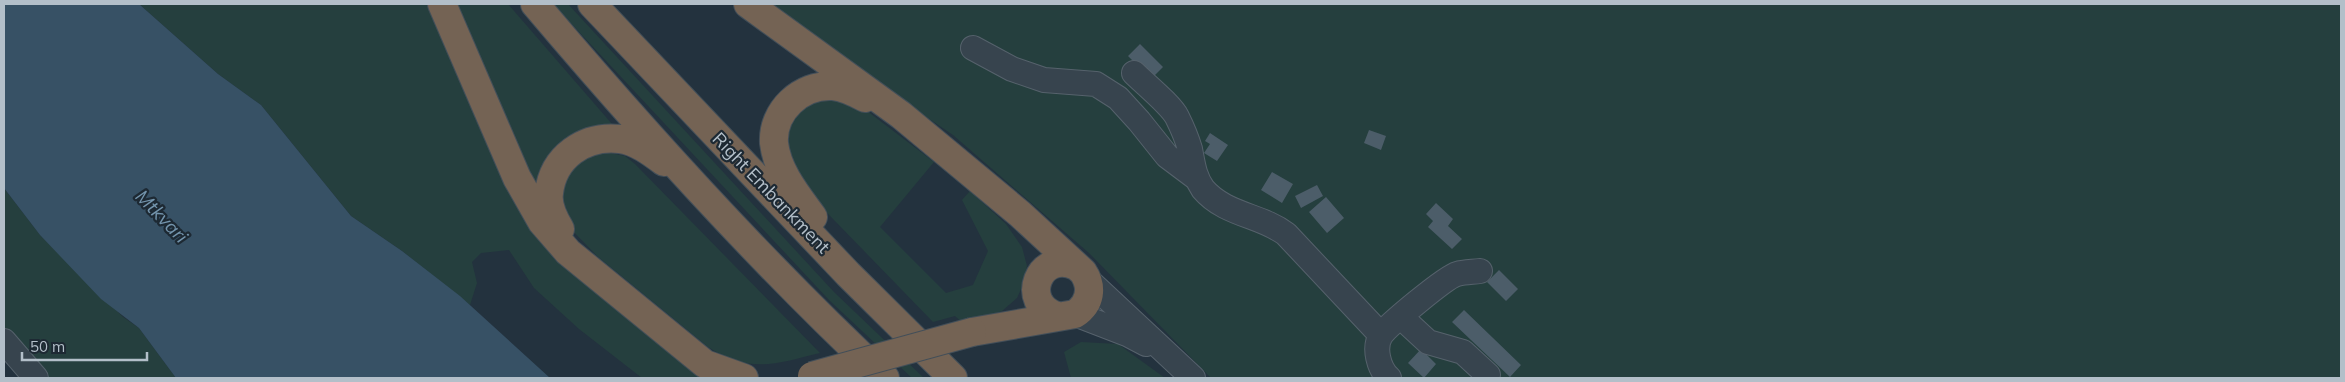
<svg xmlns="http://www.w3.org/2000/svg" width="2345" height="382" viewBox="0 0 2345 382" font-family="Mulish,sans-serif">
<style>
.green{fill:#253f3e}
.water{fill:#375165}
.building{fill:#4c5d69}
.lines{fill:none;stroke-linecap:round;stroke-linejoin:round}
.minor-casing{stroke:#56626c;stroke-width:26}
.highway-casing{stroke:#434f59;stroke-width:30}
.minor{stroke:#37444e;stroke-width:24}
.highway{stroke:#746354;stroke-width:28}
.highway-bridge-casing{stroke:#434f59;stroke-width:30;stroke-linecap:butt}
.highway-bridge{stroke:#746354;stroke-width:28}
.labels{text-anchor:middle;stroke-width:4.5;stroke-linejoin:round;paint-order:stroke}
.street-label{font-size:18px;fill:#b3bfc9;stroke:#1d2933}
.water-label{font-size:19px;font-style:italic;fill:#7394ac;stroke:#1d2933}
</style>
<rect width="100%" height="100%" fill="#23323e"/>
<!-- green -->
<path class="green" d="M139,4h291l83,185 195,189h-66l-63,-49 -45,-41 -25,-38 -28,3 -9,9 5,21 -7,22 -68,-54 -51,-35 -90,-111 -43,-31z
M447,4h61l104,120 1,5 -74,73z
M553,4h15l266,288 90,86h-12l-83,-78z
M759,4h1582v374h-1130l-122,-125 -136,-118z
M814,93l40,8 80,61 -54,65 66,66 27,-8 15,-34 -26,-51 8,-9 36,33 16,23 5,19 -5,21 -5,11 -15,13 -37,14 -10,-9 -22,6 -132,-136 -22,-63z
M590,149l35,7 10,8 185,189c-45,11 -69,21 -112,-6l-111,-91 -28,-29 -12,-34 5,-20z
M4,188l36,47 83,82 16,11 37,50h-130l-42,-45z
M1081,342l37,2 47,34h-94l-7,-26z"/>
<!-- water -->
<path class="water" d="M4,4h135l79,70 43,31 90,111 51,35 58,45 90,82h-374l-37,-50 -38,-29 -61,-64 -36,-47z"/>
<!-- building -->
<path class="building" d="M1140,44l23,23 -12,12 -23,-23z
M1369,130l17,6 -5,14 -17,-7z
M1210,133l18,12 -11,16 -13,-8 6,-9 -5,-3z
M1272,172l21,12 -11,19 -21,-13z
M1317,185l6,11 -22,12 -6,-12z
M1326,197l18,21 -17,15 -18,-21z
M1436,203l17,16 -5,7 14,13 -10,10 -24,-22 5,-6 -7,-7z
M1499,270l19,19 -12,12 -19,-19z
M1464,310l57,55 -11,12 -58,-55z
M1421,349l15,15 -12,14 -16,-15z"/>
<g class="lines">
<!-- minor casing -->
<g class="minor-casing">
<path id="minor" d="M973,48l39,21 32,11 52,4 22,14 21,23 28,35 28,21
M1134,73c11,11 37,32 43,44 5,10 10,22 13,32 3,15 4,27 13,40 22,26 58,26 83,45l95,101
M1087,279l106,99
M1075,314l52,20 19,10
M1401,317l27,25 35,10 25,23
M4,341l32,37
M1389,378c-10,-9 -16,-30 -8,-43 7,-10 65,-58 76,-61 7,-2 16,-2 23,-3"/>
</g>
<!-- highway casing -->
<g class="highway-casing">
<path id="highway" d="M442,4l75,174 25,44 26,30 137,112 39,14
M535,4c110,130 226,258 350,374
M592,4l256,270 105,104
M748,4l153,111 119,99 63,58c10,15 8,31 -8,42l-103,18
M813,217c-16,-22 -36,-46 -39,-74 -2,-32 27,-59 59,-57 10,1 23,7 32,12
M560,229c-6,-10 -13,-23 -11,-36 4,-36 35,-58 71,-54 16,2 31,13 44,23
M1057,316c-39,-13 -18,-67 19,-50"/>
</g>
<!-- minor -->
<use href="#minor" class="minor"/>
<!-- highway -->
<use href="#highway" class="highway"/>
<!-- highway-bridge casing -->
<g class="highway-bridge-casing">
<path id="highway-bridge" d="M812,376l160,-44"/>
</g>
<!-- highway-bridge -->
<use href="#highway-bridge" class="highway-bridge"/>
</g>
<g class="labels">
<!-- street labels -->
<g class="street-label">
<text transform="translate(771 193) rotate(46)" y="6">Right Embankment</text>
</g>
<!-- water labels -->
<g class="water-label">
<text transform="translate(162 216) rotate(46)" y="7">Mtkvari</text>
</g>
</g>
<!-- border -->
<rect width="2345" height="382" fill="none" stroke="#b3bfc9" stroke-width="10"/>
<!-- scale -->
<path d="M22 352v8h125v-8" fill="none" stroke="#b3bfc9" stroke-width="2.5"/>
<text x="30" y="352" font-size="15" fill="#b3bfc9" stroke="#1d2933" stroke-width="4" paint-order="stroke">50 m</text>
</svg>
